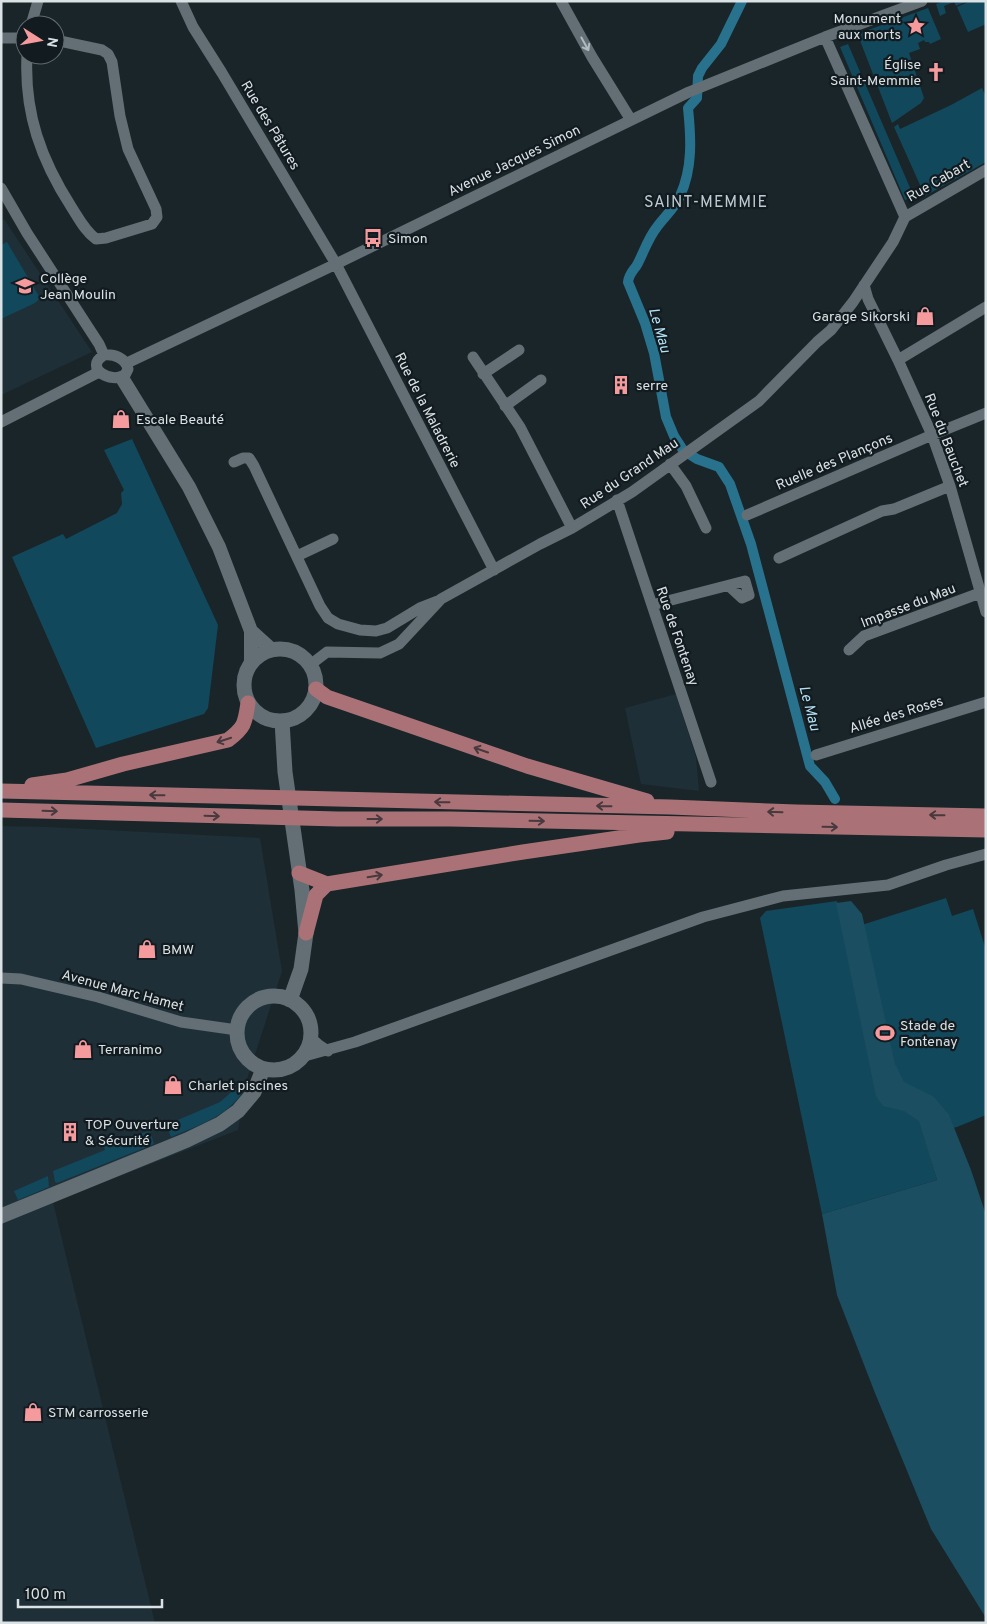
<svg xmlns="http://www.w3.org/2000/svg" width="987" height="1624" viewBox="0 0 987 1624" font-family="Overpass,sans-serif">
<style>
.built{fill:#1e2f37}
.green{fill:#12485c}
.forest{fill:#1b4e61}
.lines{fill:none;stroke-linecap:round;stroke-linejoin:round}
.canal{stroke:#29728e;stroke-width:10}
.minor{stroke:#636f75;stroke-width:11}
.tertiary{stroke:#636f75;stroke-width:14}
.secondary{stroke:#636f75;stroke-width:15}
.primary{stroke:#aa7277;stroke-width:15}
.oneway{stroke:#b1babe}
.oneway2{stroke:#47393e}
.labels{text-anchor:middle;stroke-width:4.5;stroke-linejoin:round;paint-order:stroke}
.poi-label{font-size:14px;fill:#dbe2e5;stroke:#111b20;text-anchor:start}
.street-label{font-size:14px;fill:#dbe2e5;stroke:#111b20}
.water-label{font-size:15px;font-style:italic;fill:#b2dff2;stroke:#111b20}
.quarter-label{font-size:16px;letter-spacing:1px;fill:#bdcad1;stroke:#111b20}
</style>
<rect width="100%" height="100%" fill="#1a2529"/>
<!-- built -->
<path class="built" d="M4,219l88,133 -91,43v-174z
M676,694l20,63 3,34 -58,-7 -16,-76z
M1,826l47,1 212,11 22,133 -35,108 -9,51 -185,72 102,421h-154z"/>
<!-- green -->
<path class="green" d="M944,1h24l-12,5 -2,-4 -10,4 2,7 -6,3 -4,-12z
M970,1h16v23l-18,8 -11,-25z
M928,8l13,31 -11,5 -1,-2h-4l-1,-2 -6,3 2,6 -11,4 15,45 -3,5 -29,20 -33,-85 3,-1 -2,-4z
M848,44l66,153 -9,3 -65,-153z
M982,88l4,9v65l-61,34 -31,-69 4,-3 2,5 51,-24z
M7,242l33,56 -5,5 -34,16v-74z
M132,439l86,186 -10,83 -4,6 -108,34 -84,-191 51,-23 3,5 51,-26 5,-9 -1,-11 3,-3 -20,-40z
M946,898l6,18 21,-7 13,41v165l-29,12 -33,8 13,45 -115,34 -62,-296 6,-7 71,-10 6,30z
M244,1081l3,2c-3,5 -5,11 -8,14 -16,21 -45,30 -68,40l-5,-12 54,-23z
M150,1131l4,13 -97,39 -2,-1 -2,-11 52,-21 -2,-8 18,-5 1,3 8,-2v-2z
M48,1176l1,11 -31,13 -4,-9z"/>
<!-- forest -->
<path class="forest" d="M851,901l11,13 33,150 9,18 30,15 15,18 22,55 15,45v403l-55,-89 -56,-136 -38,-98 -15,-81 115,-34 -18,-59 -15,-10 -21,-5 -7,-10 -40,-193z"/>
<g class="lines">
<!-- canal -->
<path class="canal" d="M742,1l-21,43 -19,24 -4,8 -1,22 -9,10c3,29 5,60 -8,88 -5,12 -16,21 -23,31 -9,11 -13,25 -20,38 -4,6 -8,9 -9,17l17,41 9,30 12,64 8,19 9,14 14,9 22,8 11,17 21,60 59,222 15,16 10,17"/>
<!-- minor -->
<path class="minor" d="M181,1l12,26 29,46 114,191 158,306
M561,1l31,56 39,63
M31,25l7,-24
M825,37l80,180
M1,38h24
M27,55c-3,58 14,105 45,153 7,11 13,23 24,31l10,-1 46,-14 5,-7 -1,-8 -28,-60 -8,-33 -8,-54 -4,-8 -6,-4 -47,-10
M1,188l26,45 72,111 5,11
M905,217l81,-47
M864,285l4,14 30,61 34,75 18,51 36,126
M104,355c10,-1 22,3 24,14l-3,6c-14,9 -42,-7 -21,-20z
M473,357l47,70 52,101
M898,360l88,-53
M127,363l209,-99 353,-172 136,-55 97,-36
M483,374l36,-24
M505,406l36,-26
M1,422l98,-50
M234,462l9,-4h6l5,8 66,140 8,12 10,6 22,6 16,1 11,-3 33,-20 18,-7
M670,464l16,22 20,42
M617,500l94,282
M747,515l185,-80 54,-22
M297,556l36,-17
M779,558l103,-47 12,-2 56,-23
M652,605l93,-24 4,14 -7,3 -13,-12
M849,650l15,-14 116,-43
M310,665l17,-13 53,1 19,-9 42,-45 99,-55 32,-16 60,-36 127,-91 58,-59 14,-12 22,-28 40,-60 12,-25
M816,755l170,-53
M1,978l20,1 77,18 83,25 56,8
M310,1037l9,8 9,6
M301,1057l54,-15 348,-125 80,-21 105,-11 58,-20 40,-11"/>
<!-- tertiary -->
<path class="tertiary" d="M122,378l67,109 30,60 32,84v33
M251,631l21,19"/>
<!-- secondary -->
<path class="secondary" d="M244 685a36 36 0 1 1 72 0a36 36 0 1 1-72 0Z
M282,721l3,51 17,118 4,43 -5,36 -11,31
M237 1033a37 37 0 1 1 74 0a37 37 0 1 1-74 0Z
M1,1216l186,-76 33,-16 18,-13 16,-19 9,-23"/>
<!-- primary -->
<path class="primary" d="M316,689l11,8 200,69 120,35
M32,785l35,-5 56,-16 105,-24c17,-13 17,-17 20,-37
M1,791l669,16 126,5 190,4
M1,810l337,9h112l536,11
M299,873l28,11 196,-32 116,-17 28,-3
M306,933l10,-38 11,-11"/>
</g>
<!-- one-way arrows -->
<defs><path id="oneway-shaft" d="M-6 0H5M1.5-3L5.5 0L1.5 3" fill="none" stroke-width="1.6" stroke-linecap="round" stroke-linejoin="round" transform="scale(1.25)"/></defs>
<use class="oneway" href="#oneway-shaft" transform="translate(585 44) rotate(61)"/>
<g class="oneway2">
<use href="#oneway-shaft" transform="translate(224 740) rotate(162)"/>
<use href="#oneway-shaft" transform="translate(481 750) rotate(-161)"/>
<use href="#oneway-shaft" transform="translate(157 795) rotate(-179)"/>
<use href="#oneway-shaft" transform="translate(442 802) rotate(-179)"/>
<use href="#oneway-shaft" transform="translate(604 806) rotate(-179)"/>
<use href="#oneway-shaft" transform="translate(50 811) rotate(2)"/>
<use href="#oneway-shaft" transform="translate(775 812) rotate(-178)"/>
<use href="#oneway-shaft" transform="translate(937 815) rotate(-179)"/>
<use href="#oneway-shaft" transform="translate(212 816) rotate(2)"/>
<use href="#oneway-shaft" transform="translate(375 819)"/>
<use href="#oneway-shaft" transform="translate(537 821) rotate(1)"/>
<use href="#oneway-shaft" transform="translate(830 827) rotate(1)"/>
<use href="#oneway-shaft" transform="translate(375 876) rotate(-9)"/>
</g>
<!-- icons -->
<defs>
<g id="sight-bare" transform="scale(1.5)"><path d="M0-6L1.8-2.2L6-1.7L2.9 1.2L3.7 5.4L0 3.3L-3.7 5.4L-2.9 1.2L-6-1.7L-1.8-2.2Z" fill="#f59b9d" stroke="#111b20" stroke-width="2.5" paint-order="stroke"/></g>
<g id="church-bare" transform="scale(1.5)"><path d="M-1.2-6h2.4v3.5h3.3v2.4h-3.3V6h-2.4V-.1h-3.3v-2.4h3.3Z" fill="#f59b9d" stroke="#111b20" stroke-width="2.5" paint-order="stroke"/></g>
<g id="bus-bare" transform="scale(1.5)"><path d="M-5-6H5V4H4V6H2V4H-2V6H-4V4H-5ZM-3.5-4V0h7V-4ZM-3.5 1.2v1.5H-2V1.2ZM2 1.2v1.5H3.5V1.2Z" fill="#f59b9d" stroke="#111b20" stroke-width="2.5" paint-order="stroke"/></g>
<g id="school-bare" transform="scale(1.5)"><path d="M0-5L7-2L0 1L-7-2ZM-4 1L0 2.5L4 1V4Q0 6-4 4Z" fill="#f59b9d" stroke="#111b20" stroke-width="2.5" paint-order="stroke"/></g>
<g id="shop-bare" transform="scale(1.5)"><path d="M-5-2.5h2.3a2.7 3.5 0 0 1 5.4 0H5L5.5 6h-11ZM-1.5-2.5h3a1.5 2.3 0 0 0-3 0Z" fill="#f59b9d" stroke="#111b20" stroke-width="2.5" paint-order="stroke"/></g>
<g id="building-bare" transform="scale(1.5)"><path d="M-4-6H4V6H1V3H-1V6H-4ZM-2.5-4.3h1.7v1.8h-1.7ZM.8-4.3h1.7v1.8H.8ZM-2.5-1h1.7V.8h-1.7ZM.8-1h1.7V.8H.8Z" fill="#f59b9d" stroke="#111b20" stroke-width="2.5" paint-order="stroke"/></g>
<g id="stadium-bare" transform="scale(1.5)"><path d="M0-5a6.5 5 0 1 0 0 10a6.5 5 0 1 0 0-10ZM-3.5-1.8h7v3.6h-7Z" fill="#f59b9d" stroke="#111b20" stroke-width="2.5" paint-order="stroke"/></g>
</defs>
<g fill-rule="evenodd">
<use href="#sight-bare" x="916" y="26"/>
<use href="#church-bare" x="936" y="72"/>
<use href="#bus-bare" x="373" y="238"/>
<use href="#school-bare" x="25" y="286"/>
<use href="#shop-bare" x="925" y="316"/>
<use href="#building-bare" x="621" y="385"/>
<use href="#shop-bare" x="121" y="419"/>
<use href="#shop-bare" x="147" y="949"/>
<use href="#stadium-bare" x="885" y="1033"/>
<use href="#shop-bare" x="83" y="1049"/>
<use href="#shop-bare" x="173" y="1085"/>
<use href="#building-bare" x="70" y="1132"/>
<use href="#shop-bare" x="33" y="1412"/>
</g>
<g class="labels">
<!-- poi labels -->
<g class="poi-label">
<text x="901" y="23" text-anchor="end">Monument<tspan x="901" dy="16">aux morts</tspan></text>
<text x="921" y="69" text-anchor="end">Église<tspan x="921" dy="16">Saint-Memmie</tspan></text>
<text x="388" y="243">Simon</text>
<text x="40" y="283">Collège<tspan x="40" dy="16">Jean Moulin</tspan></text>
<text x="910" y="321" text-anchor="end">Garage Sikorski</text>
<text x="636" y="390">serre</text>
<text x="136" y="424">Escale Beauté</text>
<text x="162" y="954">BMW</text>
<text x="900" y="1030">Stade de<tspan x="900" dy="16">Fontenay</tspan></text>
<text x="98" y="1054">Terranimo</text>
<text x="188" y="1090">Charlet piscines</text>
<text x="85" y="1129">TOP Ouverture<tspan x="85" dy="16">&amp; Sécurité</tspan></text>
<text x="48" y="1417">STM carrosserie</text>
</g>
<!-- street labels -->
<g class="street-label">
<text transform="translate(271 125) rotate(59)" y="5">Rue des Pâtures</text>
<text transform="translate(514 160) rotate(-26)" y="5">Avenue Jacques Simon</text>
<text transform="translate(938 180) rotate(-30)" y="5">Rue Cabart</text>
<text transform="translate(428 410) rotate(63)" y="5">Rue de la Maladrerie</text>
<text transform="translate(947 440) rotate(69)" y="5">Rue du Bauchet</text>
<text transform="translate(834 461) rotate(-23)" y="5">Ruelle des Plançons</text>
<text transform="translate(629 473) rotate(-34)" y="5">Rue du Grand Mau</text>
<text transform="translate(908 605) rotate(-21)" y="5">Impasse du Mau</text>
<text transform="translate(678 636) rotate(71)" y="5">Rue de Fontenay</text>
<text transform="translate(896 714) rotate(-17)" y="5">Allée des Roses</text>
<text transform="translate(123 990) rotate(15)" y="5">Avenue Marc Hamet</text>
</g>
<!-- water labels -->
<g class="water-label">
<text transform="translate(660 330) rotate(74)" y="5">Le Mau</text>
<text transform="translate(810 708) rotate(75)" y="5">Le Mau</text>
</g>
<!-- quarter labels -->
<g class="quarter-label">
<text x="706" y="207">SAINT-MEMMIE</text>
</g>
</g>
<!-- border -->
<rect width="987" height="1624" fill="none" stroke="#dbe2e5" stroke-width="5"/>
<!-- north arrow -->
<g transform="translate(40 40) rotate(101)"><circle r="24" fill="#111b20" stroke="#626b6f"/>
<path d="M0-4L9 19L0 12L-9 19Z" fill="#f59b9d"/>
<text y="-8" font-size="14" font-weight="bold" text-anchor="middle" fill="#dbe2e5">N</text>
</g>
<!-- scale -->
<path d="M18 1599v8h144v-8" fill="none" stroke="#dbe2e5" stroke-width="2.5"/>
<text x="25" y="1599" font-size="15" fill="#dbe2e5" stroke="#111b20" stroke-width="4" paint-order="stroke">100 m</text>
</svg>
